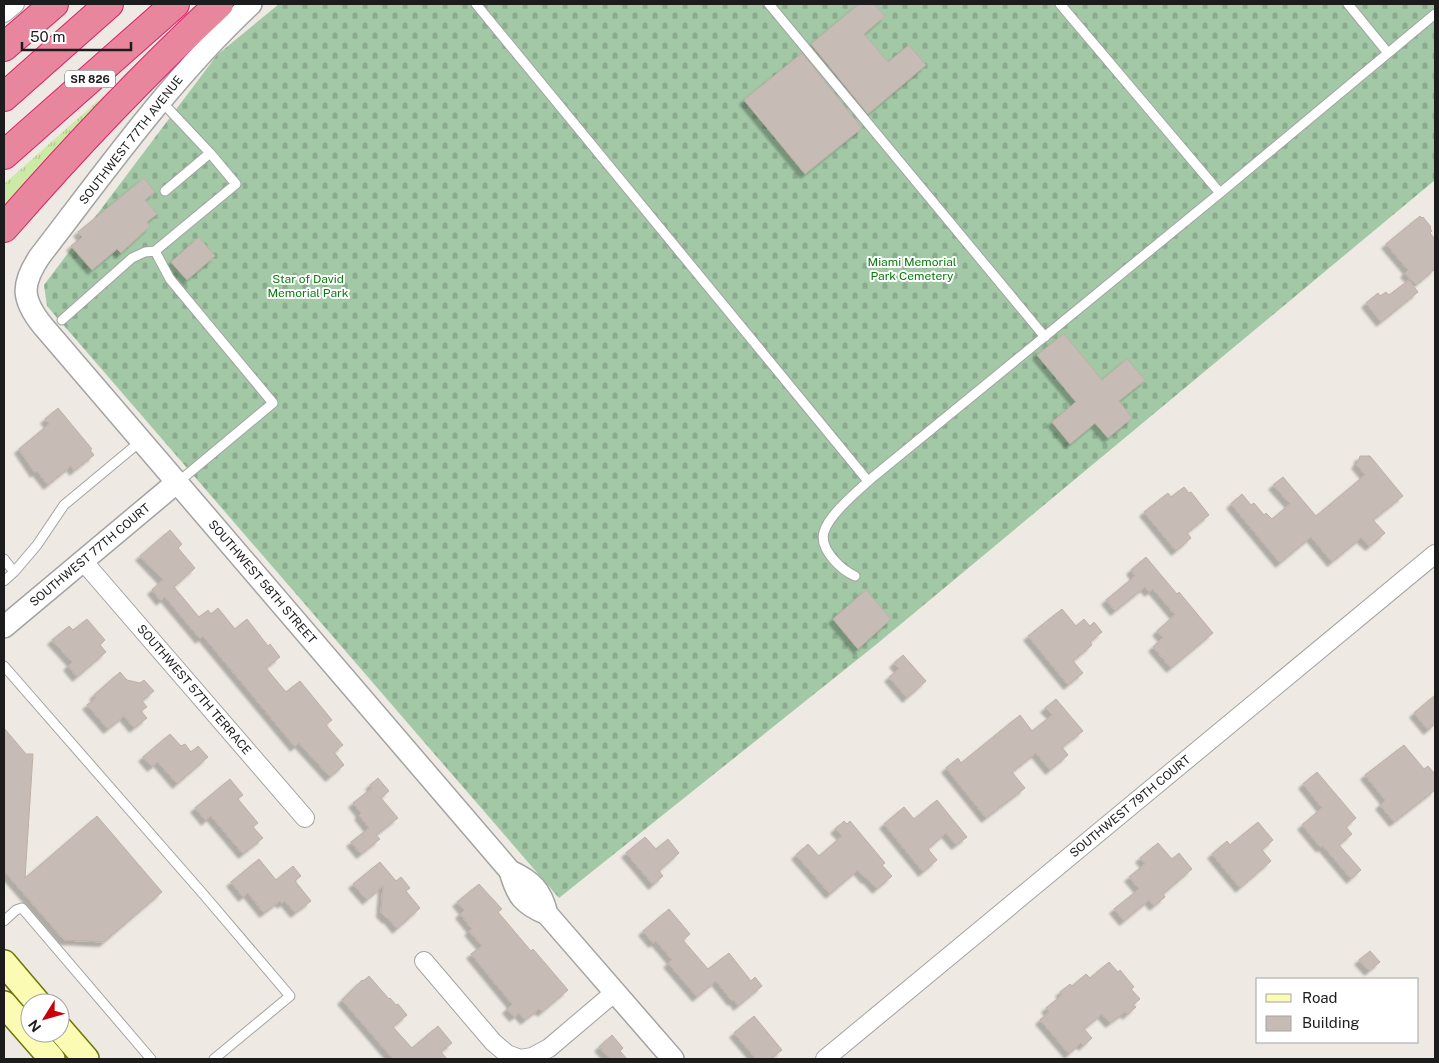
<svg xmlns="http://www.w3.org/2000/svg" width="1439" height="1063" viewBox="0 0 1439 1063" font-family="'Public Sans',sans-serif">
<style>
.grass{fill:url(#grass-tufts)}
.cemetery{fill:url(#cemetery-stones)}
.building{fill:#c6bbb5;stroke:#c0afa4;filter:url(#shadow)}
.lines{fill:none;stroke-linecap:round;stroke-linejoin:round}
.service-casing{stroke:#a3a3a3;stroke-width:11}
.minor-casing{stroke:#a3a3a3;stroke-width:20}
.tertiary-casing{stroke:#a3a3a3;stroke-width:24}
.secondary-casing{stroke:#6e7502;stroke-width:28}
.motorway-casing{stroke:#dc1f69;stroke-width:30}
.service{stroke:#fff;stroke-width:9}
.minor{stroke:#fff;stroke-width:18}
.tertiary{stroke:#fff;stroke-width:21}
.secondary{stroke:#fbfbb3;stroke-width:25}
.motorway{stroke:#e8869d;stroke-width:28}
.labels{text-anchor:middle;stroke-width:4;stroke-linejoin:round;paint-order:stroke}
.shield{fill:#fff;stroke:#606060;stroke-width:1}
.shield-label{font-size:11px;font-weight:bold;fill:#1c1c1c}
.street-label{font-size:12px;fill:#1c1c1c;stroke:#fff}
.park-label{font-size:12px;fill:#087c0c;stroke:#fff}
</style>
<defs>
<pattern id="grass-tufts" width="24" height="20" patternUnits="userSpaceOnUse" patternTransform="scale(1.25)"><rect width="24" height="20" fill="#cbeaa5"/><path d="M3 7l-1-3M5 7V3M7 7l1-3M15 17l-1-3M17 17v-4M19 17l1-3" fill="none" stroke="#aec88d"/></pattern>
<pattern id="cemetery-stones" width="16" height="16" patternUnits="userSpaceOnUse" patternTransform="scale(1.25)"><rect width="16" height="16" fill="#a2c8a6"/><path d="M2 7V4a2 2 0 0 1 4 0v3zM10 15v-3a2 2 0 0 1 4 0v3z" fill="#8bab8e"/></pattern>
<filter id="shadow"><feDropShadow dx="-4.5" dy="4.5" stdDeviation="1" flood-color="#0004"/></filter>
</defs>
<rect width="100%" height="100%" fill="#eee9e2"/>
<!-- grass -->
<path class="grass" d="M136,67l-132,152v-35z"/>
<!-- cemetery -->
<path class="cemetery" d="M279,4h1156v176l-557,463 -319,255 -512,-592 -3,-21 173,-230z"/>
<!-- building -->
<path class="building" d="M859,4h15l11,12 -21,18 24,28 21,-17 17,20 -58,49 -57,-70z
M802,53l60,75 -57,46 -61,-74z
M144,178l11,14 -10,8 12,14 -10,8 3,4 -29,27 -4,-4 -25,21 -21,-24 11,-9 -4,-5z
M1420,216l2,2 1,-1 8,10 -1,1 2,3 -2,2 5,6v30l-19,16 -11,-12 3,-3 -22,-26z
M199,237l16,19 -28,24 -16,-18z
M1409,280l9,12 -37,30 -15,-19 12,-10 2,3 6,-4 3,3z
M1064,334l38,46 25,-21 18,21 -26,21 13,17 -24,20 -13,-15 -25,21 -18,-22 24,-20 -39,-47z
M58,408l34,41 -2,1 4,5 -20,16 -3,-5 -23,19 -11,-14 -2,2 -16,-24 30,-25 -4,-5z
M1360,456h10l33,40 -30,24 12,13 -15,13 -9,-8 -29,24 -21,-25 -31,26 -49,-59 11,-10 9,11 3,-2 10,12 2,-2 6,6 18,-15 -17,-19 10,-8 33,39 49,-41 -9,-11 2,-2z
M1184,487l5,6 2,-1 18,23 -22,18 4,5 -15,13 -32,-39 24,-19 3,4z
M170,530l12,14 -4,4 17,20 -21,19 25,30 9,-7 3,4 7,-6 17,21 12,-10 21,27 2,-2 10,13 -14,11 20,24 14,-11 32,39 -6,5 17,20 -9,7 10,13 -14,12 -31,-34 -4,4 -92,-111 -3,3 -35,-42 -4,4 -9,-11 11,-10 -23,-24z
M1146,557l31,37 2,-2 34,41 -42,35 -18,-21 10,-9 -6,-7 18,-16 -22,-26 -4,3 -4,-5 -30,24 -9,-11 29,-24 -4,-6z
M866,590l25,29 -33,30 -25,-30z
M1062,609l14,17 8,-7 6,7 4,-4 8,10 -12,10 2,3 -19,16 10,12 -15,12 -40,-49z
M87,619l18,21 -5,5 6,7 -29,25 -9,-11 4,-4 -20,-22 17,-14 4,4z
M903,655l23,26 -19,17 -18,-21 10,-8 -5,-6z
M120,672l7,8 13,3 4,-3 10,11 -12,10 5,6 -6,4 6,7 -13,10 -10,-12 -16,13 -21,-24 9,-7 -2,-3z
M1435,695v29l-7,6 -14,-17z
M1056,699l27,32 -21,16 6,8 -18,15 -14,-17 -24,19 13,16 -39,30 -40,-50 12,-10 3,5 59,-48 12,16 20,-16 -7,-7z
M4,728l22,26h7l-8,124 72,-62 65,76 -58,50 -40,-2 -60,-69z
M170,734l11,12 4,-2 6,8 7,-6 10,11 -31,27 -19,-22 -6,5 -9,-10z
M1404,745l20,24 4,-3 7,8v16l-41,32 -14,-17 5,-5 -20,-25z
M1317,772l39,46 -10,9 6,7 -13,11 22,25 -10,9 -22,-26 -6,-7 -2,2 -19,-23 20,-17 -19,-24z
M378,778l11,13 -8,7 17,20 -22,17 4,4 -19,15 -10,-12 18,-14 -10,-13 2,-2 -8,-10 19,-15 -2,-3z
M230,779l13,16 -5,4 20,24 -5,4 10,11 -20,16 -32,-38 -5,5 -11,-13z
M937,800l30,37 -11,8 -10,-12 -18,16 9,11 -14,12 -39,-48 20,-17 10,12z
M844,821l3,3 3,-3 35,42 -3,2 10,11 -15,13 -10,-11 -1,1 -8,-9 -28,24 -34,-39 12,-11 11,12 23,-20 -7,-7z
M1258,822l15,18 -11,10 9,11 -31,27 -28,-34 15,-13 3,4z
M645,837l11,12 12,-10 11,14 -20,18 4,5 -10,9 -27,-32z
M1158,843l14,16 7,-6 13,16 -29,25 2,3 -11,9 -5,-6 -25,21 -10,-12 25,-20 -10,-12 16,-13 -5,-6z
M259,859l17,21 17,-14 8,10 -6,5 16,20 -16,12 -10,-12 -3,3 -2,-3 -16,12 -16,-20 -5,4 -12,-15z
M380,862l16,19 5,-4 9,11 -4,3 14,17 -23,21 -8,-10 -3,-1 -5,-5 2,-27 -16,14 -14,-16z
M479,884l23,25 -4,3 33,39 2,-2 35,41 -26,22 -3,-3 -14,11 -6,-7 -5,4 -7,-8 5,-5 -41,-50 11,-8 -13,-15 3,-2 -12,-15 4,-4 -7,-8z
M669,909l21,25 -7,6 25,29 21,-16 22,28 4,-4 7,9 -24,20 -4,-6 -2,1 -16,-20 -19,16 -29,-34 4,-3 -16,-19 -3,2 -10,-12z
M1370,951l10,11 -11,9 -10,-11z
M1109,962l9,10 2,-2 14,17 -3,2 9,10 -7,6 3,2 -9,8 -2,-3 -15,11 -8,-9 -18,15 8,9 -9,8 -2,-3 -12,11 -29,-34 9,-8 -3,-4 16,-13 -2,-3 10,-8 2,2 14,-12 4,4z
M369,976l20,23 1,-1 6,7 2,-1 9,11 -14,12 19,21 26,-22 14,17 -11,9 6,7h-54l-51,-59 20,-20 1,1z
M754,1016l28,34 -12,9h-14l-22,-26z
M612,1035l11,13 -3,3 7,8h-17l-11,-12z"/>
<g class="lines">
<!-- service casing -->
<g class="service-casing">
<path id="service" d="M476,4l392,477
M769,4l276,333
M1060,4l160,189
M1348,4l40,49
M161,101l49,52 26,31 -81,67 15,28 103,124 -96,80
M165,191l45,-38
M62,320l70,-62 13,-6 10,-1
M4,559l10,13
M855,576c-9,-4 -15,-9 -21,-16 -7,-8 -13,-18 -10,-28 5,-18 36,-43 49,-55l347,-284 215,-179
M4,581l10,-9 23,-27 27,-40 77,-64
M4,666l200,229 86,101 -76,63
M4,921l12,-11 6,-2 129,151"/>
</g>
<!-- minor casing -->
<g class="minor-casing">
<g id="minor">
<path d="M4,13l11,-9"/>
<path id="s1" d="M83,561l222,257"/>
<path d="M424,961l69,81 14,12 13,5 12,-2 17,-9 66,-56"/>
<path id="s2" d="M825,1059l610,-505"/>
</g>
</g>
<!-- tertiary casing -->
<g class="tertiary-casing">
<g id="tertiary">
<path id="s3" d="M251,4c-80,75 -144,165 -211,252 -19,28 -19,43 3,70l467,545c22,10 31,19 37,43l126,145"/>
<path id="s4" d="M4,627l172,-144"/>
<path d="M510,871c7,25 13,33 37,43"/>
</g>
</g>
<!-- secondary casing -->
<g class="secondary-casing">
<path id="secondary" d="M4,963l34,40
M4,1004l48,55
M60,1029l26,30"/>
</g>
<!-- motorway casing -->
<g class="motorway-casing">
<path id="motorway" d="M4,47l50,-43
M4,97l105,-93
M4,155l171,-151
M4,228c68,-78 139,-153 215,-224"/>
</g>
<!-- service -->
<use href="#service" class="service"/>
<!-- minor -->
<use href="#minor" class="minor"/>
<!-- tertiary -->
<use href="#tertiary" class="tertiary"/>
<!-- secondary -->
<use href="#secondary" class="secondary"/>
<!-- motorway -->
<use href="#motorway" class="motorway"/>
</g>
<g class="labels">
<!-- shield labels -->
<rect class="shield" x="65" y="70.5" width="50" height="17" rx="4"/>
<g class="shield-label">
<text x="90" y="83">SR 826</text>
</g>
<!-- street labels -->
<g class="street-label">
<text transform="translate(131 140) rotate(-52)" y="4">SOUTHWEST 77TH AVENUE</text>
<text dy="4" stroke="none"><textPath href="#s4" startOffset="112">SOUTHWEST 77TH COURT</textPath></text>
<text dy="4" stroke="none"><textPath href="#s3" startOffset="744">SOUTHWEST 58TH STREET</textPath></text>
<text dy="4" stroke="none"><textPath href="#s1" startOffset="170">SOUTHWEST 57TH TERRACE</textPath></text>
<text dy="4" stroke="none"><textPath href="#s2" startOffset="396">SOUTHWEST 79TH COURT</textPath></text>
</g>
<!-- park labels -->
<g class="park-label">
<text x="912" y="266">Miami Memorial<tspan x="912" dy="14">Park Cemetery</tspan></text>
<text x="308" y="283">Star of David<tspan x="308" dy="14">Memorial Park</tspan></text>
</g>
</g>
<!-- border -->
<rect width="1439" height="1063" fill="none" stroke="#1c1c1c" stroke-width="10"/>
<!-- legend -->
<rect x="1256" y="978" width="162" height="65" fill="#ffffff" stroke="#a4a4a4"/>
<rect x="1266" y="994" width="25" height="8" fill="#fbfbb3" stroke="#a4a4a4"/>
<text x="1302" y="1003" font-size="15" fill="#1c1c1c">Road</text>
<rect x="1266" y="1016" width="25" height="15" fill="#c6bbb5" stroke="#a4a4a4"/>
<text x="1302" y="1028" font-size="15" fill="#1c1c1c">Building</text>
<!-- north arrow -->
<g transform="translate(45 1018) rotate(233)"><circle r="24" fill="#ffffff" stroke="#a4a4a4"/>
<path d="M0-4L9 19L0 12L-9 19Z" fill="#c9000a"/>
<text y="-8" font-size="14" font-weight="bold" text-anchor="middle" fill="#1c1c1c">N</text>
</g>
<!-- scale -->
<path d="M22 42v8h109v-8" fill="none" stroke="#1c1c1c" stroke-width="2.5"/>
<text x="30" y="42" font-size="15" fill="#1c1c1c" stroke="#ffffff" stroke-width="4" paint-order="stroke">50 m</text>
</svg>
